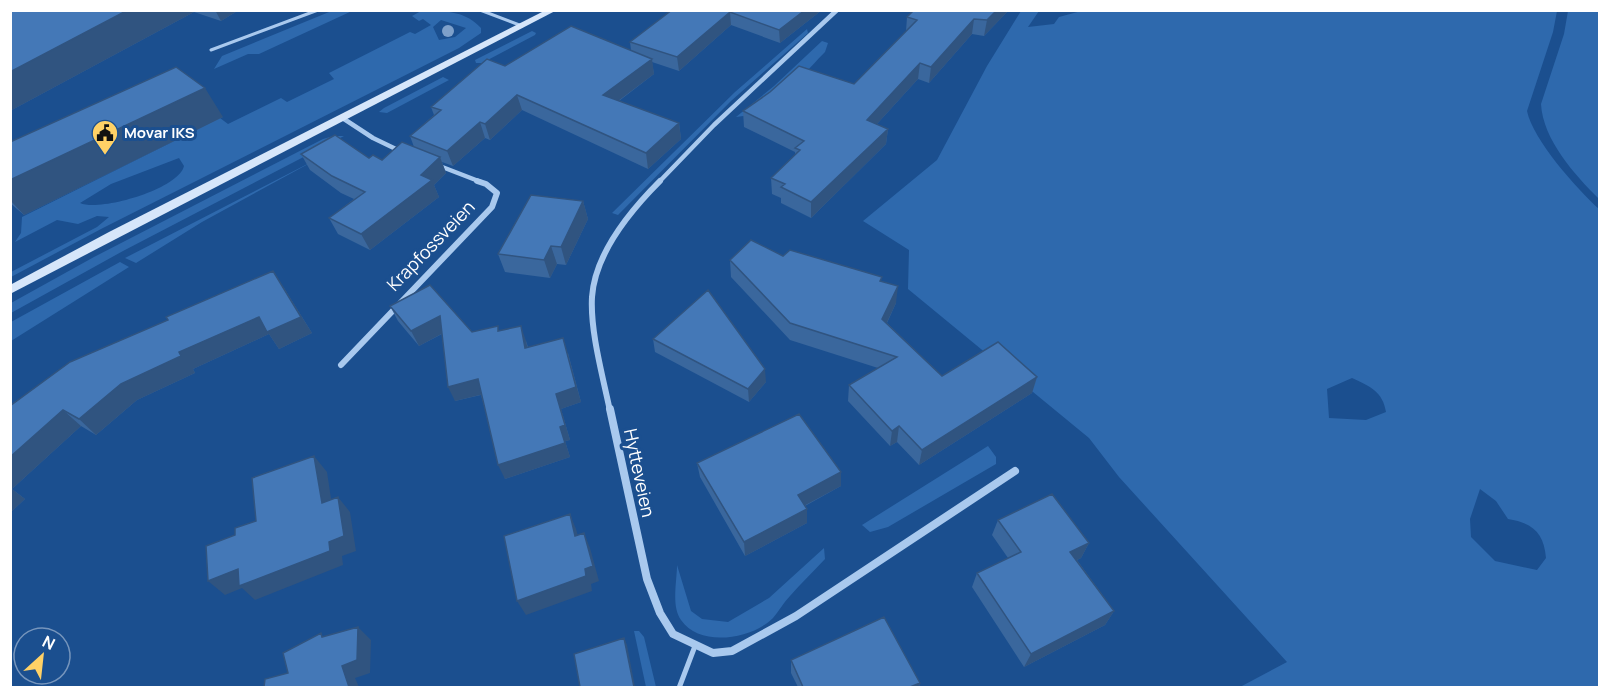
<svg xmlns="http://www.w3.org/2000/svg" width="1610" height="698" viewBox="0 0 1610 698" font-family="Manrope,sans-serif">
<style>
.green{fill:#2e69ad;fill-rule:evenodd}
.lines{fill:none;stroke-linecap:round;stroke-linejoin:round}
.lane-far1{stroke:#a9c9ee;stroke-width:3}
.lane{stroke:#a9c9ee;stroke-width:5}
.street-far2{stroke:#a9c9ee;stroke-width:4.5}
.street-far1{stroke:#a9c9ee;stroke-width:6}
.street{stroke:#a9c9ee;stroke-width:8}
.secondary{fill:#d6e6fa;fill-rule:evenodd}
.tree{fill:#7ea0ca}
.wall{fill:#3a679d}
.shaded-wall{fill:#305480}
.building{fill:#4478b7;stroke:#305480;stroke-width:1.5}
.labels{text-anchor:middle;stroke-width:6;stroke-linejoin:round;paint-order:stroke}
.far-poi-label{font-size:15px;font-weight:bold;fill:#fff;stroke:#1b4f8f;text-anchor:start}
.street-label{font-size:18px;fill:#fff;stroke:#1b4f8f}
</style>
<rect width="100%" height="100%" fill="#1b4f8f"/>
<!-- green -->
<path class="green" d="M334,10l18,1 -93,43h-11l-34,15 8,-13z
M1085,10l472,1 -4,21 -26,79c6,29 50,78 72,98v478h-359l47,-25 -168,-185 -30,-39 -181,-149 1,-39 -46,-29 74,-61 50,-94 34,-55h18l-11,16 26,-3 5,-7zM1352,378c18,8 31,14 34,34l-20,8 -37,-2 -2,-29zM1480,489l16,12 12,18c25,4 36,14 38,39l-9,12 -42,-9 -24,-24 -1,-18z
M421,11c22,0 44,-1 60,17v5l-22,15 -358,181 -90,48v-5l86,-45 12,-10 -12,-1 -19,8 -21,-4 -42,22 6,-9 1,-16 198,-99 8,6 53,-26 6,4 47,-23 -5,-6 81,-41 5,2 16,-9 -8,-6 -4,2 -7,-5zM441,20l25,8 -11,9 -16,3 -6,-13zM179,158l5,8c-5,23 -84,46 -104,37l31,-19z
M1568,11h31v188c-24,-24 -56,-59 -58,-95l23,-70z
M807,29l1,4 -77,68 -113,114 -6,-2 123,-121z
M532,31l4,2 -1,2 -53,28h-6l-1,-3z
M822,41l6,2 -3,9c-24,24 -52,63 -89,65l38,-31z
M443,77l6,3 -62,33 -8,-1 5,-4z
M333,136h11l-221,115 -112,62v-10l83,-46 229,-118z
M321,157l-119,65 -66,41 -11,-5z
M120,262l9,5 -118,74v-19z
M988,446l8,11v7l-108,63 -18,5 -8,-7z
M824,548l1,11c-11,12 -24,24 -35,37 -6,6 -11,15 -17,22 -21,21 -73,30 -92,2 -10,-14 -4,-39 -4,-55l14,46 11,8 26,3 41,-24z
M634,631h5l5,6 12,50h-10z"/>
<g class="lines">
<!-- lane-far1 -->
<path class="lane-far1" d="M480,10l42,16
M211,50l107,-40"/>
<!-- lane -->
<path class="lane" d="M679,688l16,-42"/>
<!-- street-far2 -->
<path class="street-far2" d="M344,119l29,19 27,13
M437,165l44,17
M659,182l55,-57 123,-115"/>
<!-- street-far1 -->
<path class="street-far1" d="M341,365l151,-158 5,-14 -11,-9 -9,-3
M610,411c-7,-34 -20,-80 -18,-114 3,-44 38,-86 68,-116"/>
<!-- street -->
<path class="street" d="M610,409l37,170 13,34 13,21 40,19 19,-2 64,-35 219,-145"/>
<!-- secondary -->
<path class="secondary" d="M546,10h11l-547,284v-9l99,-53z"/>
</g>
<!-- trees -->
<circle class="tree" cx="448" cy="31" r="6"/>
<!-- wall -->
<path class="wall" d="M10,10h229l-18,11 -27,-9 -184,99z
M672,10h150l-42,33 -49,-18 -52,46 -27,-9 2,12 -35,27 60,22 2,16 -33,30 -126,-59 -32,30 -5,-2 -32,28 -11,-4 4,11 -12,12 5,12 -69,53 -32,-16 -9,-16 25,-19 -13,-6 -31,-23 -9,-16 81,6 32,-13 -4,-11 24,-21 -3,-8 200,-57 -1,-8z
M1009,10l-25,26 -12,-2 -43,49 -11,-4 -41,45 11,5 -2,15 -75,74 -30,-15v-5l-9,-4 -1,-16 24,-23v-3l-51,-25 -1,-16 111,-27 52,-53 1,-14z
M223,117l-199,98 -14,-12v-61z
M583,201l5,18 -22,46 -9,-1 -7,14 -45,-6 -7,-18z
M783,256l99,26 14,21 -9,20 55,53 95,1 -5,16 -113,72 -22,-23 -7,4 -42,-45 1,-16 29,-17 -88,-28 -59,-63 -1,-17z
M284,288l28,45 -33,16 -10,-15 -76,35 2,4 -58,27 -41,35 -15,-9 -69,63 13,10 -15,14v-107z
M390,306l82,26 27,-1 27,10 2,6 40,6 13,49 -20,7 9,31 -5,1 5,16 -65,22 -24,-84 -26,6 -13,-67 -23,12 -21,-25z
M653,339l113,43 -17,20 -94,-50z
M697,463l144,23 -36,20 2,17 -62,33 -45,-79z
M998,520l91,23 -8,15 -4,2 37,51 -9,14 -81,42 -52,-80 5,-14 31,-15 -16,-23z
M791,660l129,23 -1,4h-121l-7,-14z"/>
<!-- shaded-wall -->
<path class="shaded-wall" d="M128,10h65l1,2 -184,99v-39z
M215,10h24l-18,11z
M805,10h17l-42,33 -1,-13z
M997,10h12l-25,26 3,-16z
M730,12l1,13 -52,46 -2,-14z
M974,19l-2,15 -43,49 2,-16z
M652,59l2,15 -48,36 -3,-15z
M920,63l-2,16 -52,57 1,-16z
M205,88l18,29 -199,98 -14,-15v-20z
M517,95l5,15 -32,30 -5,-16z
M480,122l5,16 -32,28 -6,-15z
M679,123l2,16 -33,30 -2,-16z
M888,129l-2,15 -75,74v-16z
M440,157l6,16 -12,12 5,12 -69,53 -9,-16z
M583,201l5,18 -22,46 -5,-18z
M551,246l6,18 -7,14 -6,-18z
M273,271l39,62 -33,16 -10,-15 -76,35 2,4 -58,27 -41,35 -17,-16 42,-35 58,-32z
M898,286l-2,17 -15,32 1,-16z
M440,316l7,15 -28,15 -8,-15z
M521,326l5,15 5,22 -6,-15z
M563,338l18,64 -20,7 9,31 -5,1 5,16 -65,22 -7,-14 62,-38 -4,-33z
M765,369l1,13 -17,20 -1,-13z
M1037,377l-5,16 -113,72 3,-15z
M478,379l6,15 -29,7 -7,-14z
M63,410l18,16 -69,63 13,10 -15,14v-56z
M899,426l-2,16 -7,4 2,-15z
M314,456l13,16 7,46 -12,-15z
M841,472v14l-43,23v-14z
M338,497l12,15 6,39 -14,5 1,9 -88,35 -13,-12 -17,7 -17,-14 30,-12 91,-27z
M807,509v14l-62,33 -1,-14z
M570,514l6,15 6,22 -7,-15z
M584,533l6,15 9,33 -8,3 1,7 -66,24 -9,-14 68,-32z
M1089,543l-8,15 -18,9 7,-15z
M1114,611l-9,14 -81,42 7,-13z
M358,627l13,13 -1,33 -15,5 4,9h-10l-7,-21z
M624,638l3,7 8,42h-1z
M920,683l-1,4h-9z"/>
<!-- building -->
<path class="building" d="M10,10h118l-118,62z
M672,10h133l-26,20 -49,-18 -53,45 -47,-15z
M914,10h83l-10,10 -13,-1 -43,48 -11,-4 -53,57 21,9 -77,73 -30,-15 4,-3 -14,-6 29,-28 -5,-2 9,-7 -61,-30 27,-19 29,-26 55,18 63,-64 -10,-3z
M571,26l81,33 -49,36 76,28 -33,30 -129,-58 -32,29 -5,-2 -33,29 -37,-15 31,-26 -10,-3 56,-48 18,7z
M176,67l29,21 -195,92v-38z
M335,135l34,23 4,-3 9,5 20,-18 38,15 -19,18 11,5 -71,54 -32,-16 36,-26 -33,-16 -31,-22z
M531,195l52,6 -22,46 -10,-1 -7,14 -46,-6z
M751,240l32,16 7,-6 92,27 -2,4 18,5 -16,33 60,57 56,-34 39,35 -115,73 -23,-24 -7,5 -43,-46 48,-28 -107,-34 -60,-63z
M273,271l28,46 -34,15 -8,-15 -80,35 2,4 -60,28 -42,35 -16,-9 -53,47v-51l60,-44 98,-42 -2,-3z
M430,285l42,47 26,-6v5l23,-5 4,22 38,-10 13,49 -20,7 9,31 -5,2 5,16 -67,22 -20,-86 -30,8 -8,-71 -29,15 -21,-25z
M708,290l57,79 -17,20 -95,-50z
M799,414l42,58 -43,23 9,14 -63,33 -47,-79z
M314,456l8,47 16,-6 6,39 -15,6 1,9 -91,35 -1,-17 -30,12 -2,-35 29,-11v-7l21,-7 -4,-43z
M1052,494l37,49 -19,9 44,59 -83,43 -54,-81 44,-21 -23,-32z
M570,514l5,22 9,-3 9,33 -8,3 1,7 -69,25 -13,-65z
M884,617l36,66 -10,4h-107l-12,-27z
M358,627l-1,33 -15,6 7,21h-85l1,-8 23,-6 -5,-20 38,-20 1,4z
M624,638l10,49h-54l-6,-33z"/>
<!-- icons -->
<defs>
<g id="civic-pin" transform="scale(1.35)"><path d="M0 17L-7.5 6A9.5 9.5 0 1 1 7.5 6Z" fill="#ffd166" stroke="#1b4f8f"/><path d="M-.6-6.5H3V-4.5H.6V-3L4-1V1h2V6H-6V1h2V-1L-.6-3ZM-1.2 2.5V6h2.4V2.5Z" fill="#111"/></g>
</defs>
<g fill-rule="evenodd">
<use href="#civic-pin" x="105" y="133"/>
</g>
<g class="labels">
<!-- far-poi labels -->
<g class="far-poi-label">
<text x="124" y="138">Movar IKS</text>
</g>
<!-- street labels -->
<g class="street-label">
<text transform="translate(431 246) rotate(-46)" y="6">Krapfossveien</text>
<text transform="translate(639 473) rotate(78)" y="6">Hytteveien</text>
</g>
</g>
<!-- border -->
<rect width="1610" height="698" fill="none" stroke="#ffffff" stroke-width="24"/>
<!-- north arrow -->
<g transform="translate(42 656) rotate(27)"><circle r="28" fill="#1b4f8f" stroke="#7695bc" stroke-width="1.5"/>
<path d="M0-4.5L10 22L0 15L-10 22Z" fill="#ffd166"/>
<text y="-9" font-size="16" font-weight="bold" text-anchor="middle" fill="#ffffff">N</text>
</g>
</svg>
